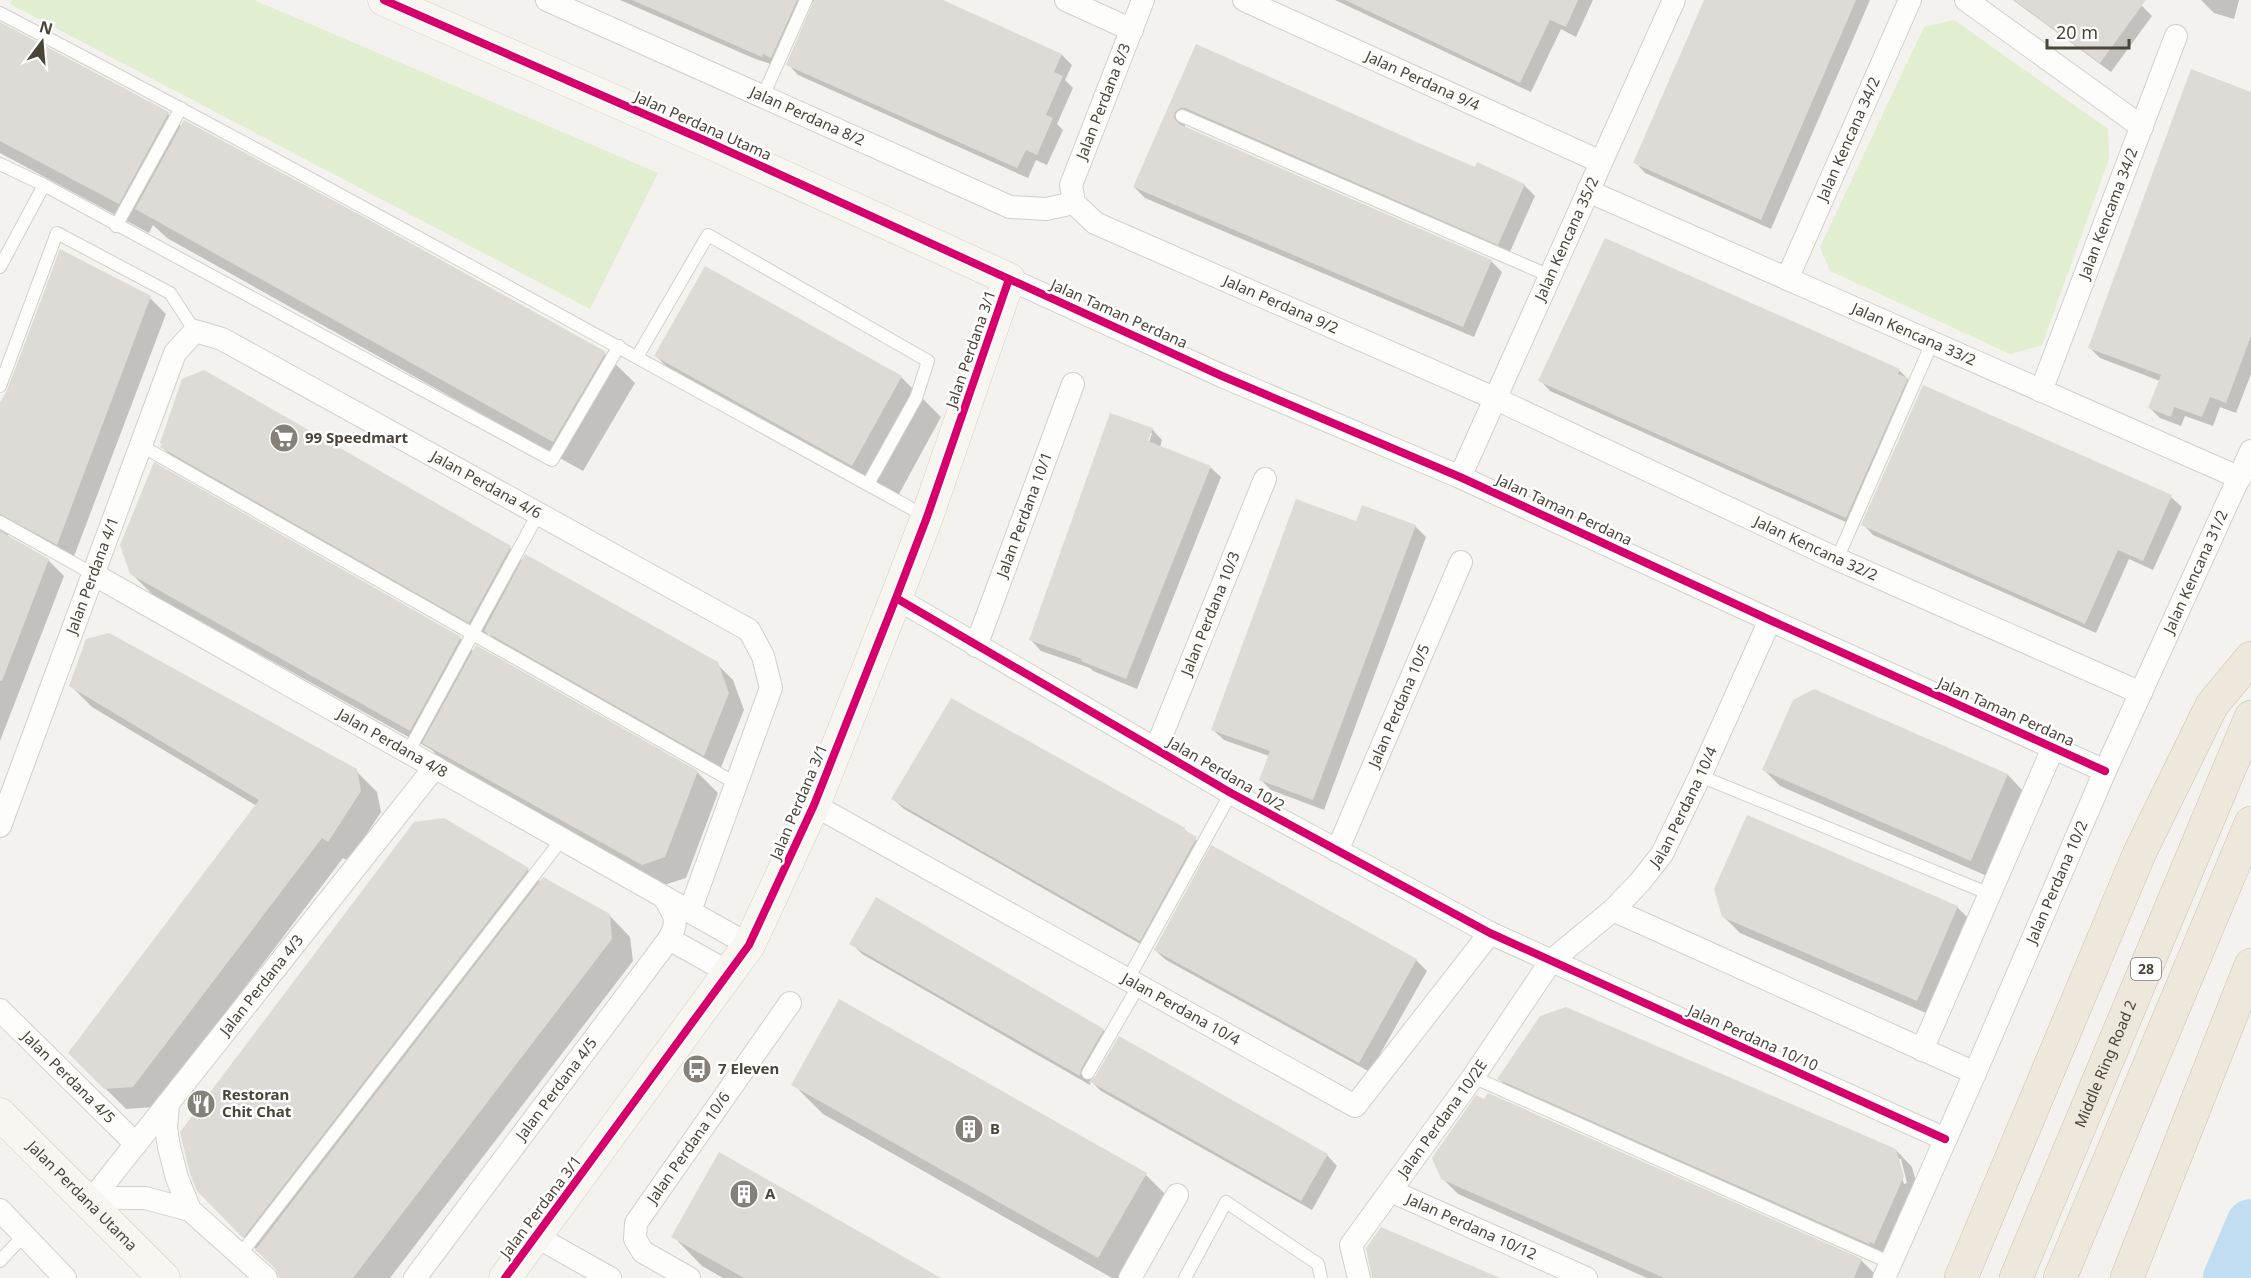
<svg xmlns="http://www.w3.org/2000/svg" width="2251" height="1278" viewBox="0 0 2251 1278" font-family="'Noto Sans',sans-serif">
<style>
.green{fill:#e1eecf}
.shadow{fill:#0003;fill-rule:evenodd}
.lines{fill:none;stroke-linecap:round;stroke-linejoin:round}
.river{stroke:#c0ddf1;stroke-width:50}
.building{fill:#dedbd6}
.lane-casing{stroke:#d2d0cb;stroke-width:14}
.street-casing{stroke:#d2d0cb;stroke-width:24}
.secondary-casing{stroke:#d3cfc5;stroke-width:33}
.highway-casing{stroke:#ccbfa9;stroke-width:34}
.lane{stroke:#fdfdfc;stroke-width:12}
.street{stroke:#fdfdfc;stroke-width:22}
.secondary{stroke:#f7f6f1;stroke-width:32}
.highway{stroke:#ede8db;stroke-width:33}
.cycleway-casing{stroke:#fff;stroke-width:11}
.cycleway{stroke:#d6006c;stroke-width:8}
.labels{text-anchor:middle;stroke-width:5;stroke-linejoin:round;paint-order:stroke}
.shield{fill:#fff;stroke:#817c74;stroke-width:1.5}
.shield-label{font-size:14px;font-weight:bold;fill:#4b4439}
.street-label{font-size:15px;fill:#4b4439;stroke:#fff}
.poi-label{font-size:15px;font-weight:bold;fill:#4b4439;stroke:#fff;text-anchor:start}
</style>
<rect width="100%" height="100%" fill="#f4f2ee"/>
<!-- green -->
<path class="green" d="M12,0h242l404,173 -68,136 -580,-305z
M1954,20l154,109 1,30 -67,186 -32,9 -180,-83 -10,-24 104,-220z"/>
<!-- shadow -->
<path class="shadow" d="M620,0h195l-6,7 -27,61 -29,-10z
M817,0h122l123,55 10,10 -7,15 8,8 -16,36 6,6 -16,35 -11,-5 -8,18 -230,-103 -10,-11z
M1335,0h258l-17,37 -15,-8 -30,63z
M1705,0h165l-99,229 -126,-56 -10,-11z
M2013,0h123l16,16 -41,56z
M2201,0h38l-5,19 -20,-6z
M3,25l165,89 14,13 423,227 30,29 -52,88 -416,-233 -14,-13 -4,8 -149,-80v-123z
M1197,46l279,123 48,16 11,11 -26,58 -324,-131v5l306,133 11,11 -28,65 -329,-139 -11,-11z
M2251,93v281l-15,39 -16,-6 -7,19 -28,-10 -4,10 -21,-8 -10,-10 10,-27 -60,-23 -10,-10z
M1605,240l295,131 10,10 -53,146 -307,-136 -10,-11z
M61,251l89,47 16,16 -93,245 -61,-29 -4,5v3l40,22 16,16 -64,165v-332z
M705,268l196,109 40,40 -48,88 -197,-109 -40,-40z
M1111,415l41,14 10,11 -2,7 50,20 11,10 -84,212 -44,-18 -3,-3 -49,-17 -10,-11zM1149,433h3l-5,16 -3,-1z
M163,444l347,104 13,13 194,103 16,16 11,30 -24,60 -219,-124 -13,-13 -2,4 -308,-174 -16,-16z
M155,465l305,173 14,14 223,120 21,21 -32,85 -22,7 -219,-121 -13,-14 -279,-155 -21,-21z
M2171,497l11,10 -29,63 -24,-11 -33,74 -223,-98 -10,-11z
M1356,523l59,3 11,11 -102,273 -53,-20 -10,-10 8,-24 -45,-16 -11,-10z
M71,686l285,85 21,21 4,20 -32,49 -6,-3 -189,249 -28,2 -56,-56 187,-247 -165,-99z
M951,700l234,130 21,19 -55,101 -247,-141 -11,-10z
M1764,770l244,5 15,16 -36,85 -207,-90z
M444,820l84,50 13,12 68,33 21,22 3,24 -243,317h-109l-3,-7 -34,-34z
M1957,907l16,16 -40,93 -193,-83 -16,-16z
M851,943l252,87 11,10 -25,43 2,-1 -1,3 -228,-131z
M1155,950l261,10 11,11 -57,101 -204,-112z
M1499,1079l397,71 16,17 7,26 -28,66 -376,-165zM1897,1159h4l6,24 -3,1z
M1091,1081l236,74 10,11 -25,44 -211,-119z
M793,1084l353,91 30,30 -42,73h-22l-289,-164z
M1442,1178l419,82 16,16 -1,2h-229l-189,-84z
M673,1236l265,42h-215l-21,-12z"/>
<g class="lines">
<!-- river -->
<path class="river" d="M2228,1278l23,-54"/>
</g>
<!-- building -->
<path class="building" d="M632,0h165l-26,58 -8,-4 -1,3z
M814,0h129l119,54 -8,18 9,4 -17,39 7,3 -16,37 -11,-5 -9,18 -231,-103z
M1345,0h233l-12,27 -16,-7 -30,63z
M1704,0h152l-95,220 -128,-57z
M2014,0h132l-46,63z
M0,22l169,90 -50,92 -119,-63z
M1196,44l225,100 54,23 2,-5 48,22 -27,61 -313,-137h-5l-5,4 -1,6 5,6 313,136 -29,67 -330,-140z
M2191,69l60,23v244l-25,67 -16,-6 -8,20 -28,-10 -3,10 -23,-9 13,-33 -73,-27z
M184,120l180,97 242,135 -53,90 -418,-233z
M1605,238l295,131 -2,5 10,4 -62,140 -308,-137z
M60,249l91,47 -94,249 -57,-31v-112l8,-13z
M705,266l197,110 -50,90 -198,-110z
M204,370l307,176 -42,77 -309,-176 2,-3 -2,-1 22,-64z
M1923,385l249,110 -29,66 -25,-11 -33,74 -224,-99z
M1110,413l43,15 -5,13 63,25 -85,213 -45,-18 1,-2 -53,-19z
M154,462l307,175 -51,94 -280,-157 -10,-29z
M1296,499l60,22 6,-16 54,20 -103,275 -54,-20 11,-29 -59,-21z
M0,531l49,28 -47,122h-2z
M525,554l193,108 11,31 -25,63 -220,-125z
M109,633l248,136 4,22 -33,51 -6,-4 -189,249 -29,2 -36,-36 191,-253 -190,-114 17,-47z
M476,645l222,126 -33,86 -23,8 -220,-122z
M1814,689l194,85 -37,87 -209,-91 31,-70z
M951,698l234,130 -1,2 13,7 -57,104 -249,-142z
M1747,815l211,91 -41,95 -195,-84 -8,-28z
M444,818l85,50 -286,370 -46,-47 -7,-17 -10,-42 234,-310z
M1211,845l206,114 -58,104 -205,-113z
M543,877l67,37 2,25 -259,339h-74l-4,-10 -20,-18z
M876,897l228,132 -23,40 -1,7 -231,-132z
M839,999l308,174 -49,85 -307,-173z
M1566,1007l330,142 8,27 -30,68 -4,-2 -1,2 -372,-165 43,-63z
M1119,1036l209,118 -27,47 -212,-120 6,-4z
M1488,1093l374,166 -8,19h-190l-223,-99 -9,-21 44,-63 8,4z
M719,1152l222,126h-197l-73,-41z
M1381,1227l119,51h-128l-6,-30z"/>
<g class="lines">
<!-- lane casing -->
<g class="lane-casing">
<path id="lane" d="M0,13c312,163 618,335 927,504
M763,96l43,-96
M1182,116l368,160
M0,164l44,21 508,275 67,-114
M116,226l65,-118
M0,267l44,-82
M637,357l71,-122 220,126 -12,37 -48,86
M0,386l57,-153 113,60 25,38
M140,445l597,339
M0,522l93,52
M1837,559l95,-216
M408,752l130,-238
M1700,776l290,118
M1128,979l103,-186
M1088,1073l51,-88
M1473,1077l418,186
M240,1255l322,-416
M0,1261l24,-26
M1185,1278l41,-76 92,62 3,14"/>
</g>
<!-- street casing -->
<g class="street-casing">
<g id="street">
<path id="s1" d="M547,0l463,207 36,2 28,-6"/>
<path d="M1066,0l66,30"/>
<path id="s2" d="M1244,0l357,162"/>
<path d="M1966,0l176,127"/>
<path id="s3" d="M1588,191l652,287"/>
<path id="s4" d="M1074,203l21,20 399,175 343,161 304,134"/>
<path id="s5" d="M1074,203l-3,-18 72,-185"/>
<path d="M1009,279l213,97 238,101 310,143 335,151"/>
<path id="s6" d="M1787,279l123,-279"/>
<path id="s7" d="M2041,391l135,-355"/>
<path id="s8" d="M1460,477l214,-477"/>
<path id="s9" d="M93,574l656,371"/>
<path d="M896,598l335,195 259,140 455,206"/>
<path id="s10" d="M976,646l97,-262"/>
<path id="s11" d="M1156,749l109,-270"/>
<path id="s12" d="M814,805l541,301 135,-173"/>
<path id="s13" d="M0,826l175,-473 20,-22 27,8 527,291 14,26 8,32 -81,223"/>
<path id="s14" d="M1337,851l124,-289"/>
<path d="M1613,910l362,163"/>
<path d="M669,939l61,34"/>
<path id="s15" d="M0,1010l136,134"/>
<path d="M1922,1050l131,-302"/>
<path d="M168,1104l-2,24 3,19 8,31 13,32 76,68"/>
<path id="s16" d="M1391,1191l195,87"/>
<path id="s17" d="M89,1203l346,-436"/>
<path d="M89,1203l25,-5h31l45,12"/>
<path d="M0,1210l65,68"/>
<path d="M537,1237l73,41"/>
<path id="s18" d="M415,1278l254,-339c11,-20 5,-24 -5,-42"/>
<path id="s19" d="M689,1278l-46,-26 -8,-13 1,-16 154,-220"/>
<path d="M1130,1278l47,-83"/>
<path id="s20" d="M1359,1278l-8,-33 122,-168 78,-116 62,-51 27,-28 22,-28 38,-78 70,-156"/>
<path id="s21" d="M1884,1278l91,-205 130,-302 146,-320"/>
</g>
</g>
<!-- secondary casing -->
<g class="secondary-casing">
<g id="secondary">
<path d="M384,0l322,141 303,138 -82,238 -31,81 -82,207 -65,140 -244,333"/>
<path id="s22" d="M0,1114l164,164"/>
</g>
</g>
<!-- highway casing -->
<g class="highway-casing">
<g id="highway">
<path d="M1961,1278l179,-426 72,-147 39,-47"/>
<path id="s23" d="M2016,1278l235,-561"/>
<path d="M2060,1278l191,-455"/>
<path d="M2127,1278l124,-313"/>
</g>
</g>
<!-- lane -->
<use href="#lane" class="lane"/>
<!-- street -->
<use href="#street" class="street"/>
<!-- secondary -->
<use href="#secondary" class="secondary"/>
<!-- highway -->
<use href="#highway" class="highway"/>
<!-- cycleway casing -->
<g class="cycleway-casing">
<path id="cycleway" d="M384,0l322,141 516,235 238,101 310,143 335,151
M896,598l335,195 259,140 455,206
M505,1278l244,-333 65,-140 82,-207 31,-81 82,-238"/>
</g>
<!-- cycleway -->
<use href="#cycleway" class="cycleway"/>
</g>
<!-- icons -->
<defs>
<g id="supermarket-disc" transform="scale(1.5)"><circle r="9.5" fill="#868178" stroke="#fff"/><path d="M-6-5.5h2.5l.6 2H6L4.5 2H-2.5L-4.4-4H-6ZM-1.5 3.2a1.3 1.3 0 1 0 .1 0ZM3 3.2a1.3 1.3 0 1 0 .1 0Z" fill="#fff"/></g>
<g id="bus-disc" transform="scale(1.5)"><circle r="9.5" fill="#868178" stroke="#fff"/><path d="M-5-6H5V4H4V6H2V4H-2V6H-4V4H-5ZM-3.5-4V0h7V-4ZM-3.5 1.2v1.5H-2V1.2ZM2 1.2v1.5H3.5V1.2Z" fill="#fff"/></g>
<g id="restaurant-disc" transform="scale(1.5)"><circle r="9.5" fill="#868178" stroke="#fff"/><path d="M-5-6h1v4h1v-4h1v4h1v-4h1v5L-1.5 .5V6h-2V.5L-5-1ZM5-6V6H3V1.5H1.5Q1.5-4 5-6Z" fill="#fff"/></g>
<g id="building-disc" transform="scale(1.5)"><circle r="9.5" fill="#868178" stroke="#fff"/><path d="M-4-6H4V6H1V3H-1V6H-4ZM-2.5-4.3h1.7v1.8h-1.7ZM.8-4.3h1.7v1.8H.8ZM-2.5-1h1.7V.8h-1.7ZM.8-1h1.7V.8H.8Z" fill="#fff"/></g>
</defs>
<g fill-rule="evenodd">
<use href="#supermarket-disc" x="284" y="438"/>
<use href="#bus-disc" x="697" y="1069"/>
<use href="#restaurant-disc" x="201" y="1104"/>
<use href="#building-disc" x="969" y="1129"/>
<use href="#building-disc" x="744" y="1194"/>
</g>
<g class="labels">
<!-- shield labels -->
<rect class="shield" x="2131" y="958" width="30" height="22" rx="4.5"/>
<g class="shield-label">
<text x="2146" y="974">28</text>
</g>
<!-- street labels -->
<g class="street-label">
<text dy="5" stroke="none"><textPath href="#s2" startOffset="196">Jalan Perdana 9/4</textPath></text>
<text dy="5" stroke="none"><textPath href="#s5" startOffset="108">Jalan Perdana 8/3</textPath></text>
<text dy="5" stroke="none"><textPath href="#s1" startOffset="285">Jalan Perdana 8/2</textPath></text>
<text transform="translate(703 126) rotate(24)" y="5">Jalan Perdana Utama</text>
<text dy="5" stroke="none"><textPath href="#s6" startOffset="153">Jalan Kencana 34/2</textPath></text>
<text dy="5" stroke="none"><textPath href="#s7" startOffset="190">Jalan Kencama 34/2</textPath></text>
<text dy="5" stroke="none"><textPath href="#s8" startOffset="261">Jalan Kencana 35/2</textPath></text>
<text dy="5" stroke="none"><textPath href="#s4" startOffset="232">Jalan Perdana 9/2</textPath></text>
<text transform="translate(1119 314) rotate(24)" y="5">Jalan Taman Perdana</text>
<text dy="5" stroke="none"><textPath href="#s3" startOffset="356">Jalan Kencana 33/2</textPath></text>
<text transform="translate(971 349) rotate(-71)" y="5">Jalan Perdana 3/1</text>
<text dy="5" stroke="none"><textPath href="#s13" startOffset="864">Jalan Perdana 4/6</textPath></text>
<text transform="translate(1564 510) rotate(25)" y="5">Jalan Taman Perdana</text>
<text dy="5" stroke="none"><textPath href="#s10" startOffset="140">Jalan Perdana 10/1</textPath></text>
<text dy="5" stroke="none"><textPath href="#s4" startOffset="820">Jalan Kencana 32/2</textPath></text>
<text dy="5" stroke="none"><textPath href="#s21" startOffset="772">Jalan Kencana 31/2</textPath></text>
<text dy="5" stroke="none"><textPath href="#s13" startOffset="267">Jalan Perdana 4/1</textPath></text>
<text dy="5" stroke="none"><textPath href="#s11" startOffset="146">Jalan Perdana 10/3</textPath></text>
<text dy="5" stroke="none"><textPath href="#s14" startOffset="158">Jalan Perdana 10/5</textPath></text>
<text transform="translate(2006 712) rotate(24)" y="5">Jalan Taman Perdana</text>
<text dy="5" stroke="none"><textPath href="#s9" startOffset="344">Jalan Perdana 4/8</textPath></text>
<text transform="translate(1226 774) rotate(30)" y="5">Jalan Perdana 10/2</text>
<text transform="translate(799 802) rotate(-67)" y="5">Jalan Perdana 3/1</text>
<text dy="5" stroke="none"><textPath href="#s20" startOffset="588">Jalan Perdana 10/4</textPath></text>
<text dy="5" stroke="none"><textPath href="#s21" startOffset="432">Jalan Perdana 10/2</textPath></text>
<text dy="5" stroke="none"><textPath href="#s17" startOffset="278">Jalan Perdana 4/3</textPath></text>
<text dy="5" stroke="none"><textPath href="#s12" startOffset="420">Jalan Perdana 10/4</textPath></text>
<text transform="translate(1753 1038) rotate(24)" y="5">Jalan Perdana 10/10</text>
<text dy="5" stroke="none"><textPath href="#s23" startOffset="232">Middle Ring Road 2</textPath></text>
<text dy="5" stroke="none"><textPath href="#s15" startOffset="96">Jalan Perdana 4/5</textPath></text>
<text dy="5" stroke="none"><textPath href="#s18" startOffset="236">Jalan Perdana 4/5</textPath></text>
<text dy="5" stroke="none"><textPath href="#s20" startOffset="190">Jalan Perdana 10/2E</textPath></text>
<text dy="5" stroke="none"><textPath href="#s19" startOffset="176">Jalan Perdana 10/6</textPath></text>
<text dy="5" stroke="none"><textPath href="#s22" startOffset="116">Jalan Perdana Utama</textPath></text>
<text transform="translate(541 1207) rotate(-53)" y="5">Jalan Perdana 3/1</text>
<text dy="5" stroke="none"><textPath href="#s16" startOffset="88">Jalan Perdana 10/12</textPath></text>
</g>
<!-- poi labels -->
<g class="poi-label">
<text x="305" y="443">99 Speedmart</text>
<text x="718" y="1074">7 Eleven</text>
<text x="222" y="1100">Restoran<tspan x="222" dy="17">Chit Chat</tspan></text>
<text x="990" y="1134">B</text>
<text x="765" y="1199">A</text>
</g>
</g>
<!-- north arrow -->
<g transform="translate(42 42) rotate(16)" stroke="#ffffff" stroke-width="4.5" paint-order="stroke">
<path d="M0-4.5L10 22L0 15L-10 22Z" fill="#4b4439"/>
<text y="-9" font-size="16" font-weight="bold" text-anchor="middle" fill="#4b4439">N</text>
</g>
<!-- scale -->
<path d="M2047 39v9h82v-9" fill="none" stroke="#4b4439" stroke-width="3"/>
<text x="2056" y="39" font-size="18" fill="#4b4439" stroke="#ffffff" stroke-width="4.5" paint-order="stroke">20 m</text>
</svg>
